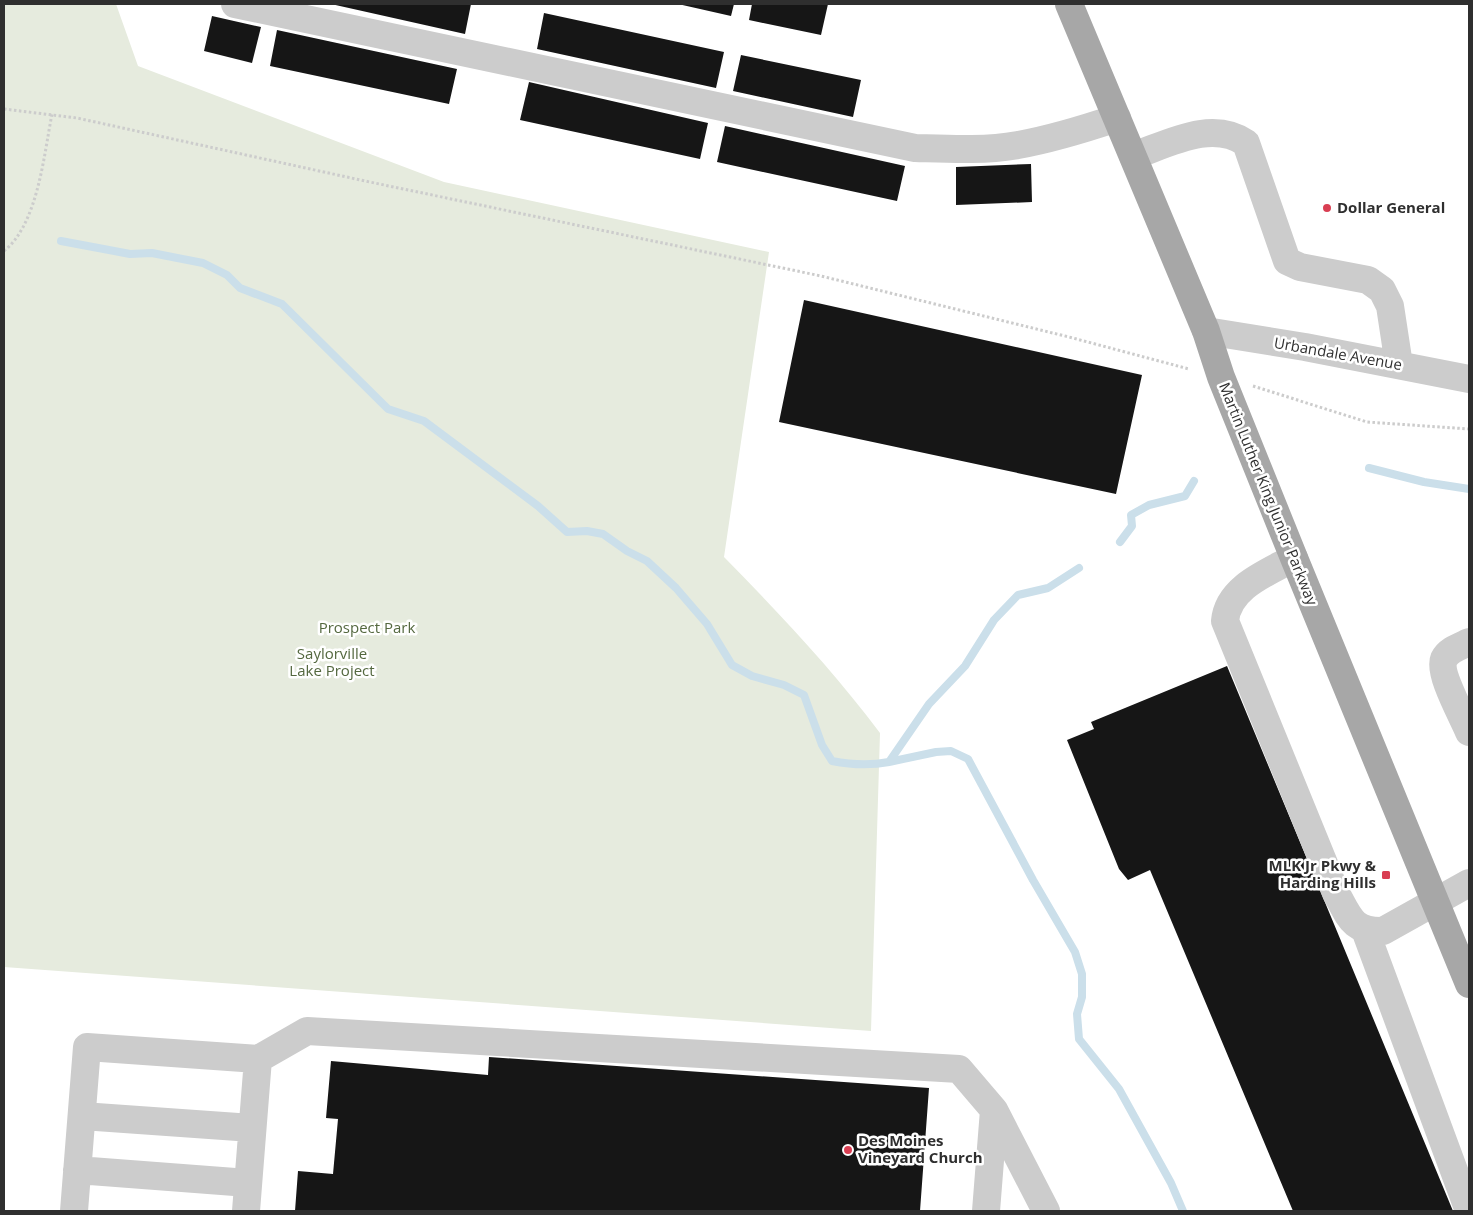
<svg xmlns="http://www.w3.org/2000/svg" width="1473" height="1215" viewBox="0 0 1473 1215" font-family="'Open Sans',sans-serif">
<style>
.green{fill:#e6ebde}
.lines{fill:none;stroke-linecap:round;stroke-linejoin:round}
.stream{stroke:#cbdfea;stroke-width:8}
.building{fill:#161616}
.path{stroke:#ccc;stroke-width:3;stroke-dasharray:2.5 2.5;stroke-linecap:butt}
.minor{stroke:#ccc;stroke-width:28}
.major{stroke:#a7a7a7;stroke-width:28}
.poi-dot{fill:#d93e52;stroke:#fff;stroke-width:2}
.labels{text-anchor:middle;stroke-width:5;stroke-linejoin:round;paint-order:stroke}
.poi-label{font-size:15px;font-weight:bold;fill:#2f2f2f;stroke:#fff;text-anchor:start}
.street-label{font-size:15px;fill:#2f2f2f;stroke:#fff}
.park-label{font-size:15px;fill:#54683f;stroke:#fff}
</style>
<rect width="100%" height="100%" fill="#fff"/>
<!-- green -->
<path class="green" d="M4,4h112l22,62 306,116 325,70 -45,305c55,56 109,113 156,176l-9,298 -867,-64z"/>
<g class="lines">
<!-- stream -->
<path class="stream" d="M61,241l69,13 22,-1 51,10 24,12 13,13 42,16 106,105 36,12 114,85 29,26 20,-1 16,3 24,17 20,10 29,27 31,36 25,41 20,11 32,9 20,10 18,50 10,16c20,4 37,5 57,1l40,-58 36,-38 29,-46 24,-25 30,-7 31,-20
M1369,468l55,14 45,7
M1120,542l12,-16 -1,-11 18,-10 36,-9 9,-15
M889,762l47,-10 15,-1 17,8 65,121 42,72 7,22v23l-5,17 2,25 40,50 52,94 12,28"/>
</g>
<!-- building -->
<path class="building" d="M331,4h140l-6,30z
M678,4h56l-3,12z
M752,4h76l-7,31 -72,-15z
M544,13l180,39 -8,36 -179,-39z
M212,16l49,11 -9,36 -48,-12z
M277,30l180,39 -8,35 -179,-38z
M741,55l120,25 -8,37 -120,-26z
M529,82l179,41 -8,36 -180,-39z
M725,126l180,40 -8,35 -180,-39z
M1031,164l1,38 -76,3v-38z
M804,300l338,75 -26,119 -337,-72z
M1227,666l226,545h-160l-143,-341 -22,10 -9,-11 -52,-129 27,-11 -3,-7z
M489,1057l440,31 -9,123h-625l3,-40 35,3 5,-55 -12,-1 5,-57 157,14z"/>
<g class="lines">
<!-- path -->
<path class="path" d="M4,109l73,9 288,63 456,95 248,61 120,32
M4,251c34,-27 40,-97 48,-137
M1253,386l114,36 102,7"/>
<!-- minor -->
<path class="minor" d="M235,4l680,144c34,1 69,3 103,-3 34,-6 66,-16 99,-27
M1133,156c35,-12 79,-37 113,-13l41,118 13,6 68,13 14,10 8,16 9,59
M1206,331l99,16 164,32
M1294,558c-27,15 -66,29 -69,63l111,272c13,23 16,39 47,38l86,-48
M1469,642c-8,4 -21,8 -25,17 -6,14 19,58 25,73
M1365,930l104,281
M258,1059l49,-28 652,38 35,41
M82,1116l170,12
M77,1170l171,13
M74,1211l13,-164 171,12 -12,152
M986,1211l8,-101 52,101"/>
<!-- major -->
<path class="major" d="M1069,4l137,327 15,46 73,181 175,426"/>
</g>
<!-- markers -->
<g class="poi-dot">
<circle cx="1327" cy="208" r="5"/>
<rect x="1381" y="870" width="10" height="10" rx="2.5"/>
<circle cx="848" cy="1150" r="5"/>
</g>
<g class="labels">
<!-- poi labels -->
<g class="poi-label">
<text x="1337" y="213">Dollar General</text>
<text x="1376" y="871" text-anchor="end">MLK Jr Pkwy &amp;<tspan x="1376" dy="17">Harding Hills</tspan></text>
<text x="858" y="1146">Des Moines<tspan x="858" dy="17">Vineyard Church</tspan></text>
</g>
<!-- street labels -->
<g class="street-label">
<text transform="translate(1338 354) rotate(10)" y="5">Urbandale Avenue</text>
<text transform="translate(1268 494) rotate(68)" y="5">Martin Luther King Junior Parkway</text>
</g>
<!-- park labels -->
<g class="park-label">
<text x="367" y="633">Prospect Park</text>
<text x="332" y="659">Saylorville<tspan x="332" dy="17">Lake Project</tspan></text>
</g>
</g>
<!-- border -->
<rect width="1473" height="1215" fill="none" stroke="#2f2f2f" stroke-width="10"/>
</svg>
